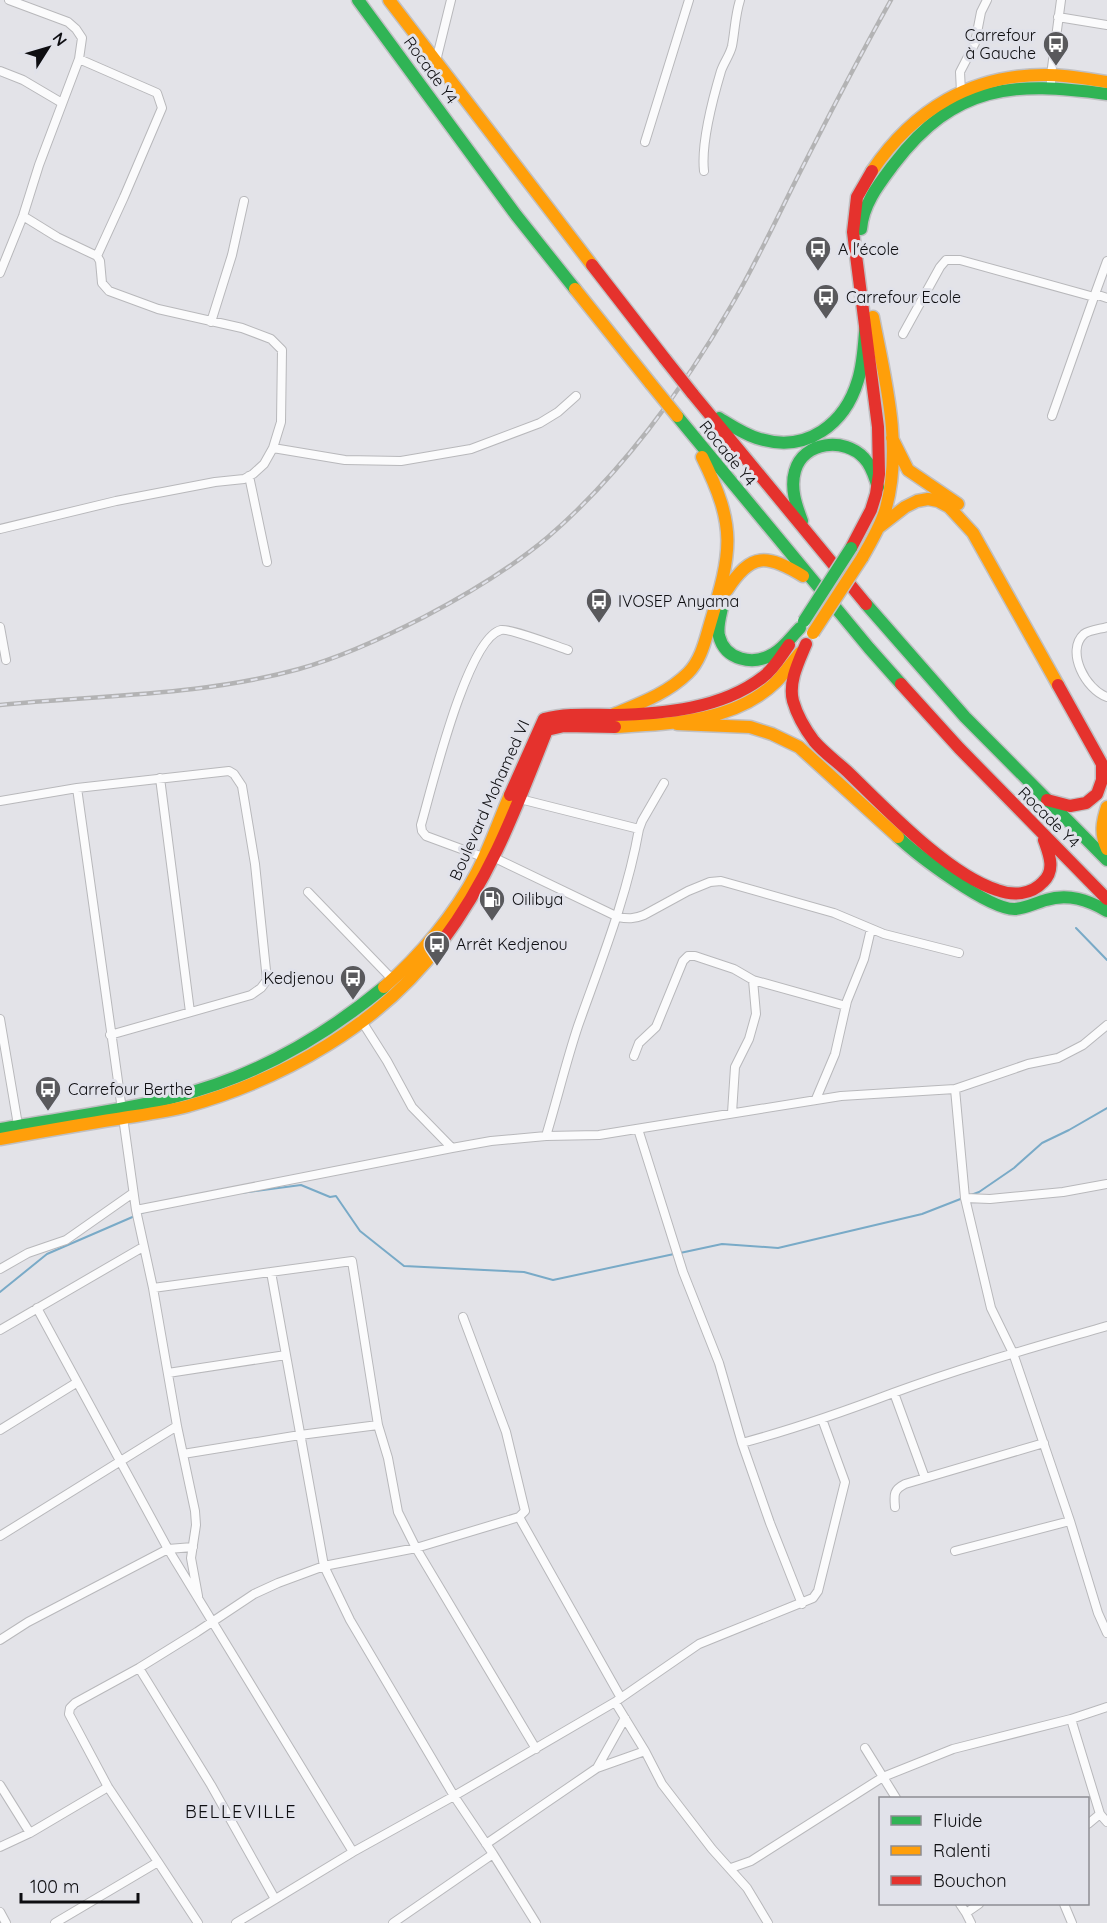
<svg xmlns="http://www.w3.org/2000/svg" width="1107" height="1923" viewBox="0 0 1107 1923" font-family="Quicksand,sans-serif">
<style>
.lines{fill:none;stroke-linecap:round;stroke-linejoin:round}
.stream{stroke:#79aac7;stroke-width:2}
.street-casing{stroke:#b8b8bb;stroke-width:10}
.fast-casing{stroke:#c0c0c3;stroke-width:15}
.slow-casing{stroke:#c0c0c3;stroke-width:15}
.jam-casing{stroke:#c0c0c3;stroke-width:15}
.street{stroke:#fbfbfc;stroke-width:8}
.fast{stroke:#30b455;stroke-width:12}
.slow{stroke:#ff9f0a;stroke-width:12}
.jam{stroke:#e5322d;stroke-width:12}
.rail-casing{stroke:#b3b3b4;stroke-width:4.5}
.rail{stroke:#e1e2ea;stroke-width:2;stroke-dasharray:7;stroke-linecap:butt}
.fast-bridge-casing{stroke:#c0c0c3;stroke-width:15;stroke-linecap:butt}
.slow-bridge-casing{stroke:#c0c0c3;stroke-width:15;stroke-linecap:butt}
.jam-bridge-casing{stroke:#c0c0c3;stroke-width:15;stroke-linecap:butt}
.fast-bridge{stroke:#30b455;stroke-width:12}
.slow-bridge{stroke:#ff9f0a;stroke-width:12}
.jam-bridge{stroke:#e5322d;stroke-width:12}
.labels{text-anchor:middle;stroke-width:6;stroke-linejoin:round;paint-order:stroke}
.poi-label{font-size:16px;fill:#0e0e11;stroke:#e1e2ea;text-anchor:start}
.street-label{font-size:16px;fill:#0e0e11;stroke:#e1e2ea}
.neighbourhood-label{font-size:18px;letter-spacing:1.5px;fill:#0e0e11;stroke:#e1e2ea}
</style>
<rect width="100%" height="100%" fill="#e3e3e8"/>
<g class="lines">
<!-- stream -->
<path class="stream" d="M1076,928l31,32
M240,1193l61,-8 29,12 6,-1 24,35 44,35 120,6 29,8 121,-26
M971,1195l8,-3 35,-24 28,-25 27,-13 38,-22
M680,1253l42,-9 56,4 144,-34 41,-16
M0,1292l47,-38 97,-42"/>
<!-- street casing -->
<g class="street-casing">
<path id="street" d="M1058,17l49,8
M79,59l78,34 5,15 -38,89 -27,59
M436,61l15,-61
M0,71l23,9 39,23
M1051,88v-13l10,-75
M961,92l-1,-20 15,-29 6,-31 6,-12
M645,142l44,-142
M704,171c-3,-27 9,-73 17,-100 3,-9 9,-16 11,-25 3,-16 3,-30 8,-46
M0,273l23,-57 16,-51 40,-106 3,-21 -6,-9 -8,-7 -59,-22
M1095,294l12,-33
M211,322l21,-67 12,-54
M903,334l37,-67 6,-7h14l134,37 1,-3 12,4
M1052,416l42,-119
M273,448l72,12 56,1 70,-12 69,-26 18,-11 18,-16
M249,476l18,86
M0,529l116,-28 99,-19 29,-3 9,-5 11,-10 9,-16 8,-26 1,-72 -11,-11 -29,-11 -84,-19 -49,-18 -7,-8 -2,-22 -3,-5 -40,-19 -34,-21
M0,627l6,33
M1107,627c-7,2 -18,3 -23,7 -19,17 2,56 23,63
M160,778l30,234
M77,788l59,422 17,78 24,138 18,85 1,14 -5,33 7,38
M520,799l119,30 3,-8 22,-38
M0,801l77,-13 152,-17 5,3 8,12 13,78 12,116 -6,8 -10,7 -141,40
M483,857l-57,-21 -4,-5 -1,-6c10,-34 46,-187 80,-195 9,-2 55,16 67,20
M495,858l123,59c10,2 16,2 26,-2l44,-24 22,-9 11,-1 113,32 50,21 75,19
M308,892l84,87
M0,1019l18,106
M361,1020l26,41 25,46 40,41 39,-7 55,-5 53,-1 242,-39 114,-7 73,-25 30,-6 25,-13 24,-20
M634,1056l5,-13 17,-16 27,-66 5,-5h7l39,13 19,11 93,26
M955,1089l10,109 26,110 22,45 57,168 28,92 9,20
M816,1099l19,-45 12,-53 17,-42 7,-30
M732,1113l3,-46 14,-28 7,-25 -3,-34
M638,1129l45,143 36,91 23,80 28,80 32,81
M546,1136c11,-36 20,-74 32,-110 23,-65 49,-129 61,-197
M965,1198l25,1 73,-7 44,-8
M136,1210l316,-62
M0,1269l28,-16 38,-13 67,-47
M271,1272l53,294 26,54 104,176 39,58 43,69
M153,1288l199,-27 26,164 -78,10 -117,19
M37,1308l131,241 185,303
M0,1330l143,-83
M168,1373l118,-18
M894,1393l31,85
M378,1425l10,33 10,54 18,36 120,201
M0,1430l76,-47
M742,1443c52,-14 101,-31 151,-50 70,-26 142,-46 214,-67
M895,1507c-1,-12 -2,-17 10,-23l139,-41
M519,1517l102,181
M0,1536l177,-110
M955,1551l115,-30
M0,1640l28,-18 140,-73 25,-2
M139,1668l72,117 64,114
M615,1702l30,49 17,33 50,65 35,39 21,35
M865,1748l31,50
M597,1768l48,-17
M0,1785l30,48
M1100,1814l7,8
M1088,1824l12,-10 -29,-95 36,-12
M486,1844l111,-76 28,-50
M0,1847l30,-14 78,-46
M158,1862l-50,-75 -39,-73 1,-6 5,-5 64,-35 58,-36 57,-38 24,-11 46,-17 92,-18 103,-31 6,-6 -19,-79 -43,-115
M731,1868l20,-7 132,-84 70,-28 118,-30
M960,1904l6,9
M1064,1904l8,19
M0,1912l6,11
M55,1923l103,-61 40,61
M236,1923l117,-71 101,-56 161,-94 84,-58 114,-46 5,-7 27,-109 -23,-63
M393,1923l100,-69
M971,1923l-5,-10 13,-9"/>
</g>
<!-- fast casing -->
<g class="fast-casing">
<path id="fast" d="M358,0l158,215 59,74
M861,229c2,-25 18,-45 33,-65 61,-80 119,-83 213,-70
M677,416l192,232 32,36
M719,418c13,8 26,17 41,21 47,14 85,-15 98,-59 6,-19 6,-40 8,-60
M802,521c-6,-16 -12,-33 -7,-50 8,-30 50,-34 69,-13 8,8 10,18 14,29
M866,604l99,113 142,143
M722,608c-2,9 -5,19 -3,28 6,24 34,30 54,18 11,-6 18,-17 27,-26
M898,837c19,18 91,73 117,72 11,-1 20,-6 31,-9 22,-7 42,0 61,11
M0,1129c79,-14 162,-22 236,-52 55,-22 102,-52 148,-90"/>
</g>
<!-- slow casing -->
<g class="slow-casing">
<path id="slow" d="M389,0l203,265
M872,171c41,-61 100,-97 175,-96 20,0 40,4 60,7
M575,289l76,95
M892,438l16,32 50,34
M878,528l27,-21 12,-6 11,-2 10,2 11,6 24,26 85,152
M862,558c9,-16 19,-32 24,-50 17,-63 -1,-129 -13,-191
M727,590c24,-38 40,-36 76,-14
M612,715c26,-11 55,-21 76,-42 13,-13 17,-32 22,-49 22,-74 27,-96 -8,-167
M677,724l73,3 22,7 27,13 99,90
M615,727c55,-3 120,-5 161,-45 9,-9 16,-20 24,-29
M1107,807c-5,15 -7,27 0,42
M384,987c36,-31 71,-73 93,-115 13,-25 22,-52 33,-77
M0,1139c39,-7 78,-14 117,-20 24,-4 48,-7 71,-13 96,-27 193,-82 253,-163"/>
</g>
<!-- jam casing -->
<g class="jam-casing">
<path id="jam" d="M592,265l73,94
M692,393l174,211
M851,548l20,-38 5,-16 3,-20 -1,-47 -25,-195 4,-35 15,-26
M806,644c-7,17 -18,38 -13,57 4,14 12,28 21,40 11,13 25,22 37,34 36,35 98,100 146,115 16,6 34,5 46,-8 13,-12 6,-28 1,-42
M901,684l58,64 148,151
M510,795l34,-76c23,-6 45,-4 69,-4 50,-1 109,-6 150,-38 11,-8 18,-21 26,-32
M1047,800l23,6 16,-3 11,-9 5,-14v-16l-44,-79
M441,943c51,-68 75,-135 106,-213l17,-4 51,1"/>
</g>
<!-- street -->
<use href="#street" class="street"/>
<!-- fast -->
<use href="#fast" class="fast"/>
<!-- slow -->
<use href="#slow" class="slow"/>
<!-- jam -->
<use href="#jam" class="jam"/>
<!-- rail casing -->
<g class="rail-casing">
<path id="rail" d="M0,705c100,-10 202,-9 299,-36 43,-12 86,-32 125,-52 44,-23 86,-48 124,-80 72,-62 136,-149 183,-231 24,-41 44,-84 65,-126 31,-61 62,-121 95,-180"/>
</g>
<!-- rail -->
<use href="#rail" class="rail"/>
<!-- fast-bridge casing -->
<g class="fast-bridge-casing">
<path id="fast-bridge" d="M804,621l47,-73"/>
</g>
<!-- slow-bridge casing -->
<g class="slow-bridge-casing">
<path id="slow-bridge" d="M651,384l26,32
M813,633l49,-75"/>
</g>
<!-- jam-bridge casing -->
<g class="jam-bridge-casing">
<path id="jam-bridge" d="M665,359l27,34"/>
</g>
<!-- fast-bridge -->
<use href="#fast-bridge" class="fast-bridge"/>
<!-- slow-bridge -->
<use href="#slow-bridge" class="slow-bridge"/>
<!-- jam-bridge -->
<use href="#jam-bridge" class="jam-bridge"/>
</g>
<!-- icons -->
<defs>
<g id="bus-pin" transform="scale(1.35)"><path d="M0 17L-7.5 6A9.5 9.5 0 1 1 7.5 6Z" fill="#59595c" stroke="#e1e2ea"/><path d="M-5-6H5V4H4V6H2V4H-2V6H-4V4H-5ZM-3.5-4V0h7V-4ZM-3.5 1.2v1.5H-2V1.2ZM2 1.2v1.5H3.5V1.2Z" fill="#fff"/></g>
<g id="fuel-pin" transform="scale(1.35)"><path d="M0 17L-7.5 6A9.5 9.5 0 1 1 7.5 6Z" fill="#59595c" stroke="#e1e2ea"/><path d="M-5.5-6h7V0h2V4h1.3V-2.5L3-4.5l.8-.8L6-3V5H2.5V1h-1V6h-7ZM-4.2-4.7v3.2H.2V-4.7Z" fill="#fff"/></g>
</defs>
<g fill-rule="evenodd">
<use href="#bus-pin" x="1056" y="44"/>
<use href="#bus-pin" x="818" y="249"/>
<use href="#bus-pin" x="826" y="297"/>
<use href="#bus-pin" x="599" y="601"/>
<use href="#fuel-pin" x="492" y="899"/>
<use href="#bus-pin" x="437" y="944"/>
<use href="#bus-pin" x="353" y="978"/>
<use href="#bus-pin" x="48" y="1089"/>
</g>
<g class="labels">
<!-- poi labels -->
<g class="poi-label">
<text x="1036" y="41" text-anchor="end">Carrefour<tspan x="1036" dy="18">à Gauche</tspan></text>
<text x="838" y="255">A l'école</text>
<text x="846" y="303">Carrefour Ecole</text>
<text x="618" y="607">IVOSEP Anyama</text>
<text x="512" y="905">Oilibya</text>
<text x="456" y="950">Arrêt Kedjenou</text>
<text x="334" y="984" text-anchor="end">Kedjenou</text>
<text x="68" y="1095">Carrefour Berthe</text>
</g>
<!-- street labels -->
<g class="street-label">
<text transform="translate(431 70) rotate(54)" y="6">Rocade Y4</text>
<text transform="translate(728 453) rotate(51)" y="6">Rocade Y4</text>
<text transform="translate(489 800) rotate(-66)" y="6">Boulevard Mohamed VI</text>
<text transform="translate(1049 817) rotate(45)" y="6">Rocade Y4</text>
</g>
<!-- neighbourhood labels -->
<g class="neighbourhood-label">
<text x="241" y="1818">BELLEVILLE</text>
</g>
</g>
<!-- legend -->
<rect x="879" y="1797" width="210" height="108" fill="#e1e2ea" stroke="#8d8d93" stroke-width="1.5"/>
<rect x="891" y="1816" width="30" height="9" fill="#30b455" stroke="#8d8d93" stroke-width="1.5"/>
<text x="933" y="1827" font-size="18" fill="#0e0e11">Fluide</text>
<rect x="891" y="1846" width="30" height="9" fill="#ff9f0a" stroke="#8d8d93" stroke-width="1.5"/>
<text x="933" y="1857" font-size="18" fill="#0e0e11">Ralenti</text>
<rect x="891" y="1876" width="30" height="9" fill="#e5322d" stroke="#8d8d93" stroke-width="1.5"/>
<text x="933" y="1887" font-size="18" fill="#0e0e11">Bouchon</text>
<!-- north arrow -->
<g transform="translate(48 48) rotate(53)" stroke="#e1e2ea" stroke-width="4.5" paint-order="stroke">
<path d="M0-4.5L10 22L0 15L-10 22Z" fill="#0e0e11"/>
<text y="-9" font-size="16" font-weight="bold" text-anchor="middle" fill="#0e0e11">N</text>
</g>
<!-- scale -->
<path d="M21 1893v9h117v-9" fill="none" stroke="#0e0e11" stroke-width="3"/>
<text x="30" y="1893" font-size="18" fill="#0e0e11" stroke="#e1e2ea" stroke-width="4.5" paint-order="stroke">100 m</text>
</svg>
